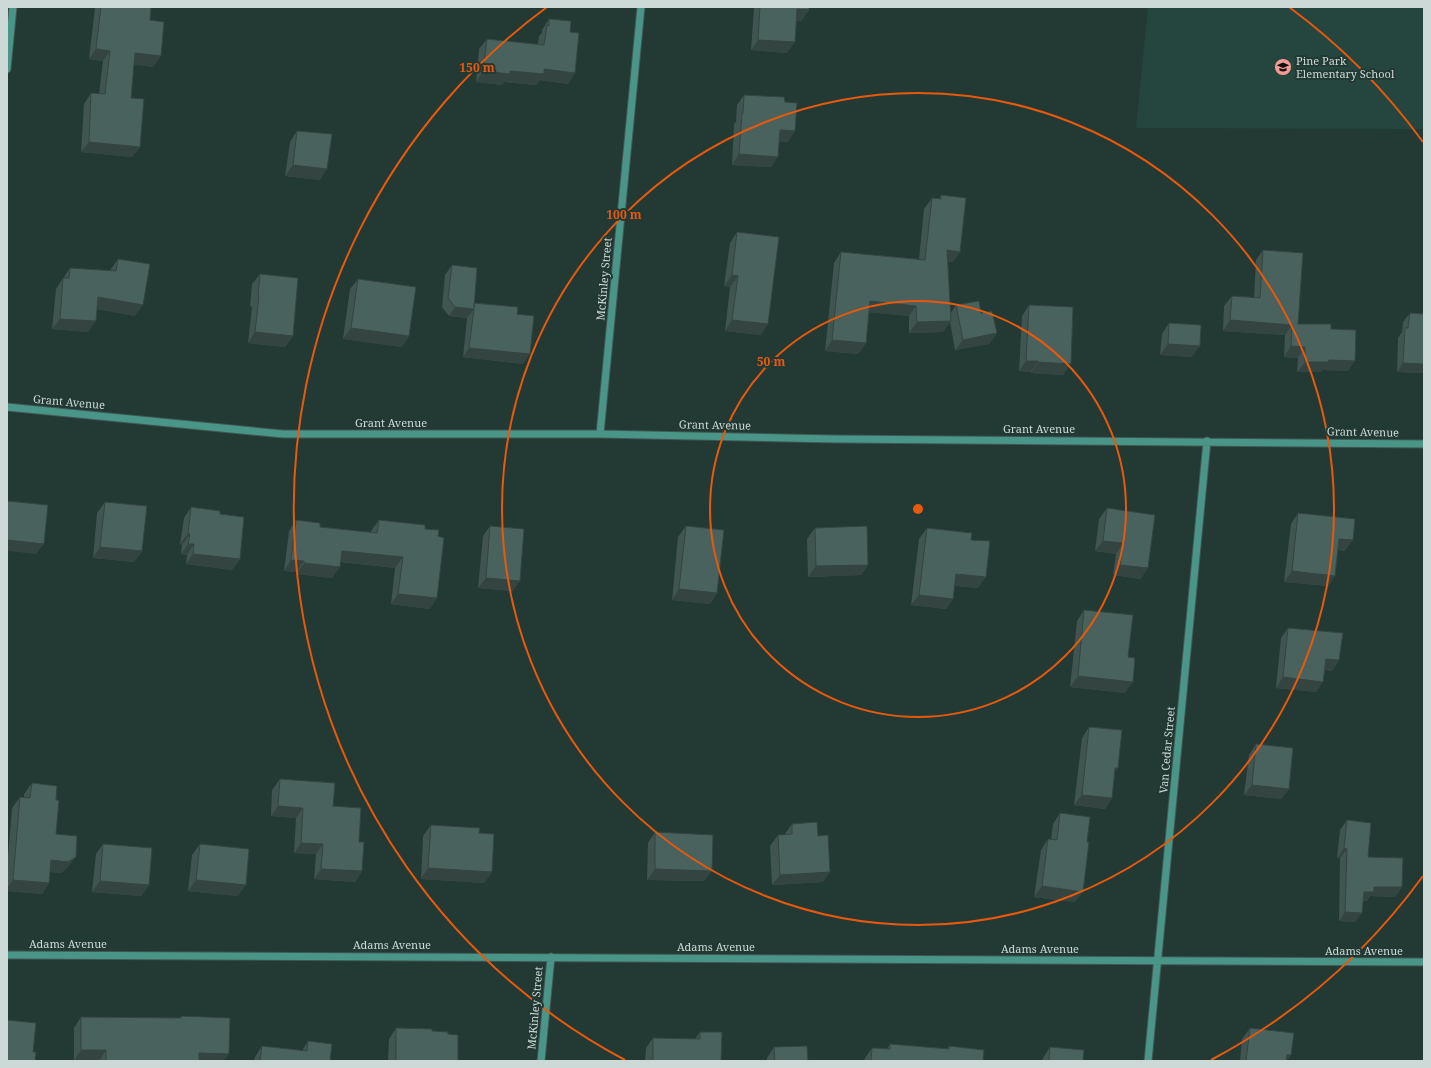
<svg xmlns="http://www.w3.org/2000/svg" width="1431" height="1068" viewBox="0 0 1431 1068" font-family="'Noto Serif',serif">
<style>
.built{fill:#25453f}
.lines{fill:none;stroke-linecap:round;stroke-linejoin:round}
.minor-casing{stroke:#415651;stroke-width:9}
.minor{stroke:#499587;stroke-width:7}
.wall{fill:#405450}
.shaded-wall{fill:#344541}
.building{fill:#4a625d;stroke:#344541}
.ring{fill:none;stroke:#e8590c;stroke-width:2}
.labels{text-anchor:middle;stroke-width:4;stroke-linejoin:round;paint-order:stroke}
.poi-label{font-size:11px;fill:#ccd9d6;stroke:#223934;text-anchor:start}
.street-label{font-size:11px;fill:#ccd9d6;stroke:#223934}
.centre{fill:#e8590c;stroke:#223934;stroke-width:2}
.ring-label{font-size:12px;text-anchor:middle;font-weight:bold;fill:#e8590c;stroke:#223934;stroke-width:4;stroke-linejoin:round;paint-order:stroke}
</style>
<rect width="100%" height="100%" fill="#223934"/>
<!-- built -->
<path class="built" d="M1148,7h276v122l-288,-1z"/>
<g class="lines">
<!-- minor casing -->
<g class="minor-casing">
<path id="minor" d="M7,69l6,-62
M7,407l276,27h317l236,5 588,5
M600,434l41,-427
M7,955l1417,7
M541,1061l10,-104
M1148,1061l59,-620"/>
</g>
<!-- minor -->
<use href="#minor" class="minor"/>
</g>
<!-- wall -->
<path class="wall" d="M95,7h56l-1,13 3,47 -19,-3 -3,34 9,49 -8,10 -51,-5 3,-48 7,-11 8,1 4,-33 -14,-2z
M754,7h55v3l-8,11 -4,-1 -10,33 -36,-3z
M549,19l21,13 5,41 -7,11 -28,-4 -4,5 -32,-3 -2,3 -26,-3 3,-33 8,-10 51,5 1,-8 3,-3v-3z
M744,95l44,47 -9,-1 -8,26 -39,-2 2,-41 2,-2 1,-17z
M297,131l23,49 -35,-4 5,-34z
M941,195l19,57 -7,10h-5l2,52 6,-9 25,8 16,20 -8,11 -34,6 -5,-28 -7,10 -34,1v-17l-40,-4 -3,31 -8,11 -33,-3 9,-88 7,-11 78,7 5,-50 8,-11 7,1z
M737,232l24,103 -36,-4 5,-44 -6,-1 6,-43z
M1263,250l35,74 33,5 17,42 -26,-1 -1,2h-24l1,-14 -14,-1 1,-22 -62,-4 1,-25 8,-10 22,1 2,-37z
M118,259l17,57 -38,-7 -9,23 -36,-3 4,-40 14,-21 40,3 1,-2z
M452,265l22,38 43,11 6,50 -60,-7 4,-39 -18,-2 -7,-9 3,-32z
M260,274l33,62 -8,11 -37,-4 4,-36 -2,-1 2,-22z
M358,279l51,57 -7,11 -59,-8 7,-50z
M1029,305l34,70 -32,-2v-1l-12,-1 3,-55z
M1410,313l14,60 -27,-1 1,-34 4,-6 1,-10z
M1169,323l23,34 -32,-2 2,-21z
M105,502l37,49 -8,11 -41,-4 4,-45z
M191,507l29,7 20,45 -8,11 -46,-6 1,-9 -6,-1 1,-9 -2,-1 4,-26z
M1107,508l34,71 -28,-4 3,-21 -21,-3 4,-32z
M1298,513l47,38 -7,-1 -3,26 -7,10 -44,-4 7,-58z
M296,520l24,7 51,5v-1l8,-11 46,5 5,84 -39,-5 4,-36 -55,-6 -8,16 -36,-4v-2l-12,-1 5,-40z
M490,526l23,65 -35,-3 5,-52z
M686,526l31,67 -7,11 -38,-4 6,-63z
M815,528l53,37 -7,10 -53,2 -1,-38z
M927,528l44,12 7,48 -23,-2 -2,13 -7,10 -35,-4 8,-66z
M1084,610l44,47 -3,36 -55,-6 7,-66z
M1288,628l51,32 -7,11 -8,-1 -8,22 -40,-4 5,-50z
M1089,727l26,47 -3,24 -7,11 -31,-4 8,-67z
M1256,744l33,45 -8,10 -37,-4 5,-40z
M280,779l53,27 26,36 3,29 -7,11 -41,-3 2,-25 -22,-1 2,-35 -25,-2 1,-26z
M32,783l24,17v34l12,33 -7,6 -11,-1 -1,11 -7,11 -35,-3v-22l5,-61 8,-11 4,1v-4z
M1060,813l15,89 -41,-5 7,-47 7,-11 3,1 2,-16z
M1347,820l21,37 34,30 -7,10 -25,-1 -3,5h-4l-8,21 -16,-1 1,-63h-3l3,-28z
M792,824l31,58 -51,3 -2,-39 8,-11h6z
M431,825l48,8 13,39 -8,11 -63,-4 2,-43z
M655,832l57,39 -8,10 -57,-1 1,-37z
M103,844l46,41 -8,11 -49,-4 4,-38z
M200,844l38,52 -50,-5 4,-36z
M181,1016l43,45h-150v-33l7,-11 99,1z
M396,1028l36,3 16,3 10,27h-70l1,-22z
M1250,1028l37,33h-47l2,-22z
M700,1032l21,29h-76l1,-13 7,-10 42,1z
M308,1041l22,20h-76l1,-4 7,-11 40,5z
M890,1044l57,5 2,-3 34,15h-119l1,-3 7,-10 15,1z
M774,1047l34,14h-41v-3z
M1050,1047l33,14h-41l1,-3z"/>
<!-- shaded-wall -->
<path class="shaded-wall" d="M797,9l12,1 -8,11 -11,-1z
M758,40l37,2 -8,11 -36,-3z
M96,49l14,2 -7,10 -14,-2z
M135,53l26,3 -8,11 -25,-3z
M544,69l31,4 -7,11 -28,-4 -4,5 -32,-3 -2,3 -26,-3 7,-11h27z
M780,130l15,1 -7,11 -15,-1z
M89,142l51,5 -8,10 -51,-5z
M739,154l39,3 -7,10 -39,-2z
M293,165l34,4 -7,11 -35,-4z
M947,250l13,2 -7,10 -13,-1z
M732,275l6,1 -8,11 -6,-1z
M98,297l45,8 -8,11 -45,-8z
M870,301l46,5 -7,10 -46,-4z
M455,307l19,2 -7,9 -18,-2z
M60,319l36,2 -8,11 -36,-3z
M732,320l36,4 -7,11 -36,-4z
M1230,320l62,5 -7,10 -62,-4z
M951,321l-8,11 -34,1 8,-11z
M351,328l58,8 -7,11 -59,-8z
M255,332l38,4 -8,11 -37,-4z
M997,333l-8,11 -34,6 8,-10z
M832,340l34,3 -8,11 -33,-3z
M1168,344l32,2 -8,11 -32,-2z
M1291,346l14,1 -7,11 -14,-1z
M469,348l61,6 -7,10 -60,-7z
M1329,360l26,1 -7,10 -26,-1 -1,2h-24l8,-10z
M1026,361h12l-7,11 -12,-1z
M1038,362l33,2 -8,11 -32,-2z
M1403,363l21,1v9l-27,-1z
M188,534h2l-8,11 -2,-1z
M1339,539l14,1 -8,11 -13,-2z
M7,540l37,4 -8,10 -29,-3z
M1103,541l20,2 -7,11 -21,-3z
M188,544h6l-7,11 -6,-1z
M100,547l42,4 -8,11 -41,-4z
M342,551l61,6 -8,11 -61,-7z
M193,554l47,5 -8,11 -46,-6z
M291,560l13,1 -8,11 -12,-1z
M304,563l36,4 -8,11 -36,-4z
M868,565l-7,10 -53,2 8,-11z
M1120,565l28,3 -7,11 -28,-4z
M1292,571l43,5 -7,10 -44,-4z
M956,574l30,3 -8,11 -29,-3z
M486,578l34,3 -7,10 -35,-3z
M679,589l38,4 -7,11 -38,-4z
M398,594l39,4 -7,11 -39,-5z
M919,595l34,4 -7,10 -35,-4z
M1326,659l13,1 -7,11 -14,-2z
M1078,676l55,6 -8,11 -55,-6z
M1283,677l40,5 -7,10 -40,-4z
M1115,768h3l-7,11z
M1252,785l37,4 -8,10 -37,-4z
M1082,795l30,3 -7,11 -31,-4z
M278,806l25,2 -7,10 -25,-2z
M301,843l22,1 -7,10 -22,-1z
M1344,848l3,1 -7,9h-3z
M76,857l-8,10 -7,6 -17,-2 7,-11z
M428,868l64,4 -8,11 -63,-4z
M321,869l41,2 -7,11 -41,-3z
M655,869l57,2 -8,10 -57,-1z
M830,872l-7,10 -51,3 8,-10z
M13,880l36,3 -7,11 -35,-3v-3z
M196,880l50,5 -8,11 -50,-5z
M100,881l49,4 -8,11 -49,-4z
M1042,886l41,6 -8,10 -41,-5z
M1374,887h28l-7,10 -25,-1 -3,5h-10l7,-9z
M1345,912l17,1 -7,9 -16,-1z
M81,1050h25l-7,11h-25z
M199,1053l30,1 -5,7h-31z
M1287,1055h4l-4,6z"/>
<!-- building -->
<path class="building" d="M101,7h50l-1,13 14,2 -3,34 -26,-3 -4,45 13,1 -4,48 -51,-5 2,-49 14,1 5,-43 -14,-2z
M760,7h49v3l-12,-1 -2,33 -37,-2z
M549,19l22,2 -1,11 9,1 -4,40 -31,-4v5l-34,-3v3l-27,-3 4,-32 57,6 3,-20 2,1z
M744,95l40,2 1,5 12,1 -2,28 -15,-1 -2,27 -39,-3 3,-41h1z
M297,131l35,3 -5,35 -34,-4z
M941,195l25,3 -6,54 -13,-2 4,71 -34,1 -1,-16 -46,-5 -4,42 -34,-3 9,-88 84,8 7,-62 9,1z
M737,232l42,5 -11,87 -36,-4 6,-44 -6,-1z
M1263,250l40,3 -5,71h33v5l25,1 -1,31 -26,-1 -1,2h-23v-15l-14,-1 1,-21 -62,-5 2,-24 28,2z
M118,259l32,5 -7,41 -45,-8 -2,24 -36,-2 3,-41h6l1,-10 46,3z
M452,265l25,3 -3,40v-5l44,4 -1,7 17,2 -4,38 -61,-6 5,-39 -19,-2 -7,-9z
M260,274l38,4 -5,58 -38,-4 4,-36 -1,-1z
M358,279l58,8 -7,49 -58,-8z
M979,301l2,12 11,-2 5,22 -34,7 -7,-35z
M1029,305l44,2 -2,57 -33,-2v-1h-12z
M1410,313l14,1v50l-21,-1 2,-35h3z
M1169,323l32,2 -1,21 -32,-2z
M7,501l41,4 -4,39 -37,-4z
M105,502l42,4 -5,45 -42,-4z
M191,507l29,4v3l24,3 -4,42 -47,-5 1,-10h-6l2,-10h-2z
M1107,508l48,7 -7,53 -28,-3 3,-22 -20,-2z
M1298,513l57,6 -2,21 -14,-1 -4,37 -43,-5z
M296,520l24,3v4l57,6 2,-13 46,5v4l14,1 -1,6 6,2 -7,60 -39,-4 5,-37 -61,-6 -2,16 -36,-4v-2l-13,-1z
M490,526l34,3 -4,52 -34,-3z
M686,526l38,4 -7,63 -38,-4z
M867,526l1,39 -52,1 -1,-38z
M927,528l45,5 -1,7 19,1 -4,36 -30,-3 -3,25 -34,-4z
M1084,610l49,5 -5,42 7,1 -2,24 -55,-6z
M1288,628l55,5 -4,27 -13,-1 -3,23 -40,-5z
M1089,727l33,3 -4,38h-3l-3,30 -30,-3z
M1256,744l37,4 -4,41 -37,-4z
M280,779l55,4 -2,23 28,2 -2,34h5l-2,29 -41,-2 2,-25 -22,-1 2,-35 -25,-2z
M32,783l25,3 -1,14h3l-3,34 21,2 -1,21 -8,5 -17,-2 -2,23 -36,-3 7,-83 10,1z
M1060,813l30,4 -3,25h2l-6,50 -41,-6 6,-47 9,1z
M1347,820l24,3 -3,34 35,1 -1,29h-28v5h-10l-2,21 -17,-1 2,-63 -3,-1z
M817,822l1,14 10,-1 2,37 -50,3 -2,-40 14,-1v-10z
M431,825l49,3 -1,5 15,1 -2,38 -64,-4z
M655,832l58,3 -1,36 -57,-2z
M103,844l49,4 -3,37 -49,-4z
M200,844l49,5 -3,36 -50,-5z
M181,1016l49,2 -1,36 -30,-1v8h-93v-11h-25v-33l100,1z
M7,1020l29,3 -3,29h3l-1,9h-28z
M396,1028l36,1v2l16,1v2l10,1v26h-62z
M1250,1028l44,5 -3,22h-4l-1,6h-40z
M700,1032h22l-1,29h-68v-23l47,1z
M308,1041l24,3 -2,17h-70l2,-15 45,5z
M890,1044l59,5v-3l35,4 -1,11h-112l1,-13 18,1z
M807,1046l1,15h-33l-1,-14z
M1050,1047l34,3 -1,11h-34z"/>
<!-- distance rings -->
<g class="ring">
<circle cx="918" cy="509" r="208"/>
<circle cx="918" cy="509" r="416"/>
<path d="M1423 876A624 624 0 0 1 1211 1060M625 1060A624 624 0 0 1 547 7M1289 7A624 624 0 0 1 1423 142"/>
</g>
<!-- icons -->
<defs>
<g id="school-disc" transform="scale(0.9)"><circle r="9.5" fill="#f59c96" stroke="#223934"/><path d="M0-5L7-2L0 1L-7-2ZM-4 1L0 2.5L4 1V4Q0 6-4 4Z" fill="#111"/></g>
</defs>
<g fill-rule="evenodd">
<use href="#school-disc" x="1283" y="67"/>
</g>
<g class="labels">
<!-- poi labels -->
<g class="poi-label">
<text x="1296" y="65">Pine Park<tspan x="1296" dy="13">Elementary School</tspan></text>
</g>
<!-- street labels -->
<g class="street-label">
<text transform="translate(604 279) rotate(-85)" y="4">McKinley Street</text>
<text transform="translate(69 402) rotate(5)" y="4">Grant Avenue</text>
<text x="391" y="427">Grant Avenue</text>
<text transform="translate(715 425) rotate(1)" y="4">Grant Avenue</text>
<text x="1039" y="433">Grant Avenue</text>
<text transform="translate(1363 432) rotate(1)" y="4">Grant Avenue</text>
<text transform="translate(1167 750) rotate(-85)" y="4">Van Cedar Street</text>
<text x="68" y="948">Adams Avenue</text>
<text x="392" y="949">Adams Avenue</text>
<text x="716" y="951">Adams Avenue</text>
<text x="1040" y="953">Adams Avenue</text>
<text x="1364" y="955">Adams Avenue</text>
<text transform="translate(535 1008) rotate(-85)" y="4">McKinley Street</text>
</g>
</g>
<circle cx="918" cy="509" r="6" class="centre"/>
<g class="ring-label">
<text x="477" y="72">150 m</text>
<text x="624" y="219">100 m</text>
<text x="771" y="366">50 m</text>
</g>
<!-- border -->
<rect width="1431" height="1068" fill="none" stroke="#ccd9d6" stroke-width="16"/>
</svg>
